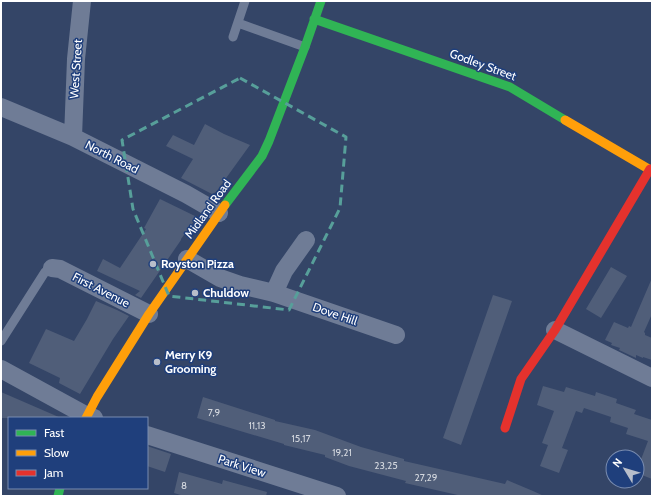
<svg xmlns="http://www.w3.org/2000/svg" width="653" height="497" viewBox="0 0 653 497" font-family="Cabin,sans-serif">
<style>
.building{fill:#505e79}
.lines{fill:none;stroke-linecap:round;stroke-linejoin:round}
.lane{stroke:#6f7c96;stroke-width:9}
.street{stroke:#6f7c96;stroke-width:18}
.fast{stroke:#30b455;stroke-width:9}
.slow{stroke:#ff9f0a;stroke-width:9}
.jam{stroke:#e5322d;stroke-width:9}
.marked{fill:none;stroke:#579f9a;stroke-width:3;stroke-dasharray:8 5;stroke-linejoin:round}
.poi-dot{fill:#b8beca;stroke:#1f3f7c;stroke-width:1.5}
.labels{text-anchor:middle;stroke-width:3;stroke-linejoin:round;paint-order:stroke}
.number-label{font-size:10px;fill:#d3d7de}
.street-label{font-size:12px;fill:#fff;stroke:#1f3f7c}
.poi-label{font-size:12px;font-weight:bold;fill:#fff;stroke:#1f3f7c;text-anchor:start}
</style>
<rect width="100%" height="100%" fill="#344567"/>
<!-- building -->
<path class="building" d="M205,124l19,10 26,11 -34,47 -4,2 -31,-16 12,-19 -27,-13 7,-11 21,10z
M160,199l37,18 -16,22v1l-22,32 -18,26 -6,-3 5,-4 -43,-20 6,-12 17,9 26,-39 -2,-1z
M611,267l16,9 -26,42 -15,-9z
M652,278v36l-8,18 1,1v2l7,3v22l-9,-3v1l-7,-3v3l-17,-8 1,-2 -9,-3 1,-2 -7,-3 9,-18 14,6 1,-2 2,1z
M493,295l19,6 -51,144 -18,-7z
M96,301l21,9 12,6 -16,23 -33,55 -21,-11 1,-5 -31,-15 17,-34 28,12 13,-22z
M543,386l21,6 2,-5 29,9 1,-4 21,7 -1,4 20,7 -2,4 18,6v59l-15,-6v-3l11,-29 -22,-7 2,-6 -18,-6 1,-5 -27,-9 -2,5 -6,-2 -14,37 6,2 -9,23 -19,-7 8,-21 -6,-2 12,-32 -17,-6z
M1,392l60,26h-60z
M203,397l72,23v1l40,9 46,17 43,12v2l101,23 2,-4 26,11 11,5h-82l-57,-13 1,-2 -57,-15 -24,-9v-2l-41,-10v-1l-87,-26z
M147,446l24,8 -6,18 -18,-6z
M179,472l43,12 1,-4 44,12 -1,4h-82l-10,-3z"/>
<g class="lines">
<!-- lane -->
<path class="lane" d="M238,23l67,24
M233,37l12,-36
M1,341l44,-69 7,-4"/>
<!-- street -->
<path class="street" d="M1,107l72,30 113,57 33,19
M73,137l3,-78 6,-58
M187,259l33,19 20,7 34,8 122,42
M52,268l8,1 89,45
M274,293l10,-22 22,-31
M555,330l97,48
M1,369l86,47 7,2
M147,435l190,61"/>
<!-- fast -->
<path class="fast" d="M314,19l196,68 55,33
M225,205l37,-49 7,-15 36,-94 16,-46
M58,496l2,-8"/>
<!-- slow -->
<path class="slow" d="M565,120l87,51
M86,418l11,-21 52,-83 76,-109"/>
<!-- jam -->
<path class="jam" d="M505,428l16,-49 34,-49 95,-161"/>
</g>
<!-- marked area -->
<path class="marked" d="M240,78l106,59 -6,71 -51,102 -120,-14 -36,-87 -11,-69z"/>
<!-- markers -->
<g class="poi-dot">
<circle cx="153" cy="264" r="4"/>
<circle cx="195" cy="293" r="4"/>
<circle cx="157" cy="362" r="4"/>
</g>
<g class="labels">
<!-- number labels -->
<g class="number-label">
<text x="214" y="416">7,9</text>
<text x="257" y="429">11,13</text>
<text x="301" y="442">15,17</text>
<text x="342" y="456">19,21</text>
<text x="386" y="469">23,25</text>
<text x="426" y="481">27,29</text>
<text x="184" y="489">8</text>
</g>
<!-- street labels -->
<g class="street-label">
<text transform="translate(483 65) rotate(20)" y="4">Godley Street</text>
<text transform="translate(76 69) rotate(-86)" y="4">West Street</text>
<text transform="translate(112 157) rotate(27)" y="4">North Road</text>
<text transform="translate(208 209) rotate(-54)" y="4">Midland Road</text>
<text transform="translate(101 290) rotate(27)" y="4">First Avenue</text>
<text transform="translate(335 314) rotate(19)" y="4">Dove Hill</text>
<text transform="translate(242 466) rotate(18)" y="4">Park View</text>
</g>
<!-- poi labels -->
<g class="poi-label">
<text x="161" y="268">Royston Pizza</text>
<text x="203" y="297">Chuldow</text>
<text x="165" y="359">Merry K9<tspan x="165" dy="14">Grooming</tspan></text>
</g>
</g>
<!-- border -->
<rect width="653" height="497" fill="none" stroke="#ffffff" stroke-width="4"/>
<!-- legend -->
<rect x="8" y="417" width="140" height="72" fill="#1f3f7c" stroke="#798cb0"/>
<rect x="16" y="430" width="20" height="6" fill="#30b455" stroke="#798cb0"/>
<text x="44" y="437" font-size="12" fill="#ffffff">Fast</text>
<rect x="16" y="450" width="20" height="6" fill="#ff9f0a" stroke="#798cb0"/>
<text x="44" y="457" font-size="12" fill="#ffffff">Slow</text>
<rect x="16" y="470" width="20" height="6" fill="#e5322d" stroke="#798cb0"/>
<text x="44" y="477" font-size="12" fill="#ffffff">Jam</text>
<!-- north arrow -->
<g transform="translate(625 469) rotate(308)"><circle r="19" fill="#1f3f7c" stroke="#798cb0"/>
<path d="M0-3L7 15L0 10L-7 15Z" fill="#b8beca"/>
<text y="-6" font-size="11" font-weight="bold" text-anchor="middle" fill="#ffffff">N</text>
</g>
</svg>
